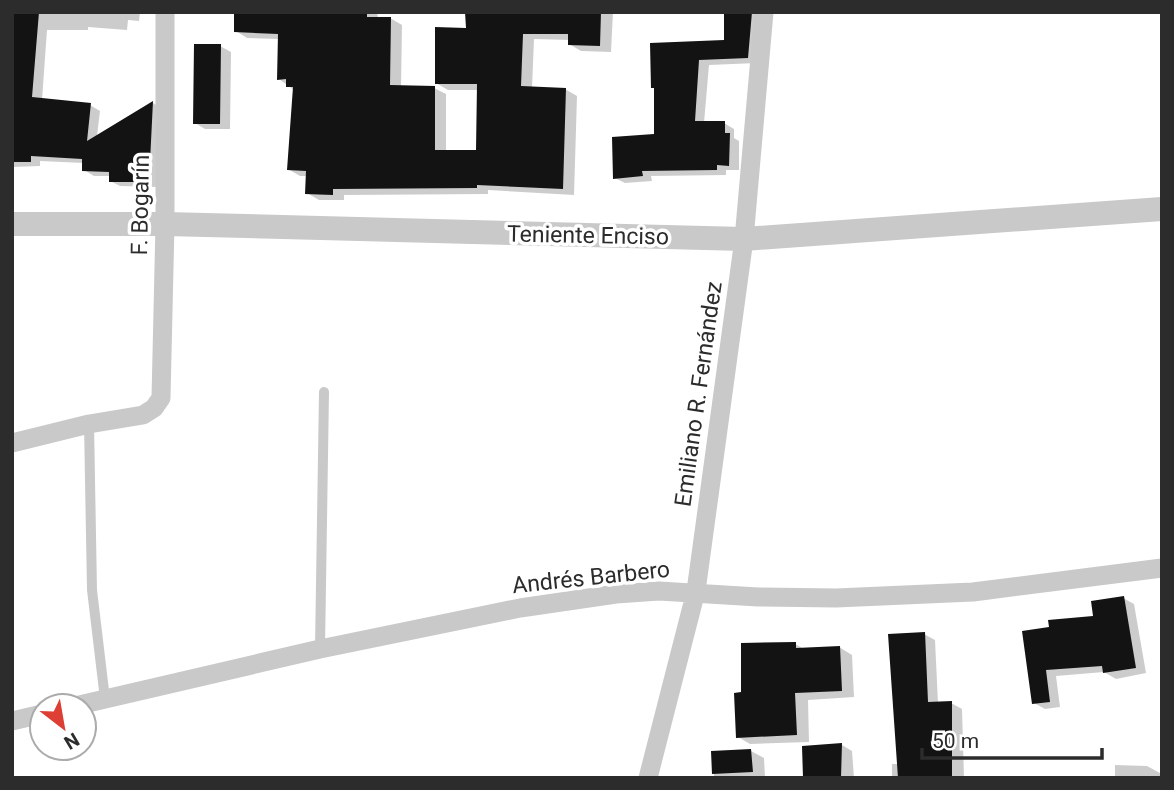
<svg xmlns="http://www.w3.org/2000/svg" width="1174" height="790" viewBox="0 0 1174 790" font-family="Roboto,sans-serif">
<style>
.shadow{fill:#0003}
.building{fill:#131313}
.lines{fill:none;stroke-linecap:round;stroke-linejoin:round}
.service{stroke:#c9c9c9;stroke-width:10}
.minor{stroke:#c9c9c9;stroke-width:19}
.tertiary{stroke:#c9c9c9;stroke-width:24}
.labels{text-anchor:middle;stroke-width:7;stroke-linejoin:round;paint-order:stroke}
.street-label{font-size:23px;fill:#2c2c2c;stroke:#fff}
</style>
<rect width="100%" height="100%" fill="#fff"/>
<!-- shadow -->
<path class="shadow" d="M12,12h128l-1,9 -11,-1 -1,10 -39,-3v3h-41l-5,70 48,5 10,6 -3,25 56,-33 9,6 -4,78 -38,-1 -10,-5v-5h-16l-10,-6v-7l-44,-2v5l-28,1z
M236,12h141l1,6h12l12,7 -1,62 33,1 12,6v58h31l2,-62h-31l-12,-7 32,-54 -1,-17h146l-2,40 -30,-1 -12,-7 1,-4 -36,-1 -2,49 33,1 12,7 -3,99 -86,-5v4l-144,1v5h-25l-12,-7 1,-17h-8l-12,-7 6,-79 -15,-11v-40l-32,-1 -11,-7z
M726,12h29l2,51 -48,2 -5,58h20l10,6v9l5,3v29h-13v5l-75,1 1,5 -27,2 -10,-5 41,-42v-47l69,-47z
M220,46l11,6 -1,77h-25l-10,-6z
M1123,598l11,6 12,69 -30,6 -12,-7 -48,4 4,31 -15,2 -11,-6 -10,-70 72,-15z
M924,634l11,6 3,63h13l11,6 2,69h-72v-14h6z
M795,644l9,5 35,-2 13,8 2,42 -46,3 1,42 -59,2 -12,-7z
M842,745l10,6 2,27h-50z
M751,751l13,7 1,20h-51l-1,-26z
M1115,765l32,1 13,7v5h-45z"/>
<!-- building -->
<path class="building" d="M12,12h27l-7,85 59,6 -4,38 66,-40 -4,81h-40v-10l-27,-1v-12l-51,-3v6h-19z
M234,12h133v5h24l-1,68 45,1v64h41l1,-66h-42v-57l31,1 -1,-16h136l-1,34 -32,-1v-11h-45l-2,52 45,2 -3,101 -86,-4v3l-144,1v6l-28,-1 1,-23 -19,-1 6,-83h-7v-8l-9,1 1,-46 -44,-2z
M724,12h28l-4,46 -49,2 -4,61h30v12h5l-1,33 -12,-1v5l-75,1 1,5 -30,3 -1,-42 42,-3v-46h-3l-1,-45 74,-3z
M194,44h27l-1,80h-27z
M1124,596l12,72 -33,5 -1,-7 -56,4 4,32 -18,2 -10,-73 27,-4 -1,-7 45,-4 -2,-15z
M925,632l3,70 24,-1v77h-54l-10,-144z
M796,642v6l44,-2 2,45 -47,2 2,42 -61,3 -2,-45 7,-1v-49z
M842,743l-1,35h-38l-1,-32z
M751,749l2,23 -41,2 -1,-23z"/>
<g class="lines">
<!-- service -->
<path class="service" d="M89,424l3,166 13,109
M320,649l4,-257"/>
<!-- minor -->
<path class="minor" d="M12,443l77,-19 54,-9 11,-7 7,-10 4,-174v-212
M75,706l245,-57 200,-41 96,-14 43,-3 99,6 78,1 137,-6 189,-24
M12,721l30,-7
M648,778l48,-187 48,-352 20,-227"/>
<!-- tertiary -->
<path class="tertiary" d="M12,224h153l579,15 418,-30"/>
</g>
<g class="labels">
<!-- street labels -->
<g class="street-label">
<text transform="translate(140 205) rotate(-89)" y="8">F. Bogarín</text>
<text transform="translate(588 235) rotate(1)" y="8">Teniente Enciso</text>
<text transform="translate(698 394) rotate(-82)" y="8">Emiliano R. Fernández</text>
<text transform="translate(591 577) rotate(-6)" y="8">Andrés Barbero</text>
</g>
</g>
<!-- border -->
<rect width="1174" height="790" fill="none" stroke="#2c2c2c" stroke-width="28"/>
<!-- north arrow -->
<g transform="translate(63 727) rotate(149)"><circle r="33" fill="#ffffff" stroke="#ababab" stroke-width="2"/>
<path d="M0-5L12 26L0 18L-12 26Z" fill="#dd3f34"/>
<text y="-10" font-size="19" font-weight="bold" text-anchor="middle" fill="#2c2c2c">N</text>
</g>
<!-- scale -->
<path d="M922 748v10h180v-10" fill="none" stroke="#2c2c2c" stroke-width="3.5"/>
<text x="932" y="748" font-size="21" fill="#2c2c2c" stroke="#ffffff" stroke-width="5" paint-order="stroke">50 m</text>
</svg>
